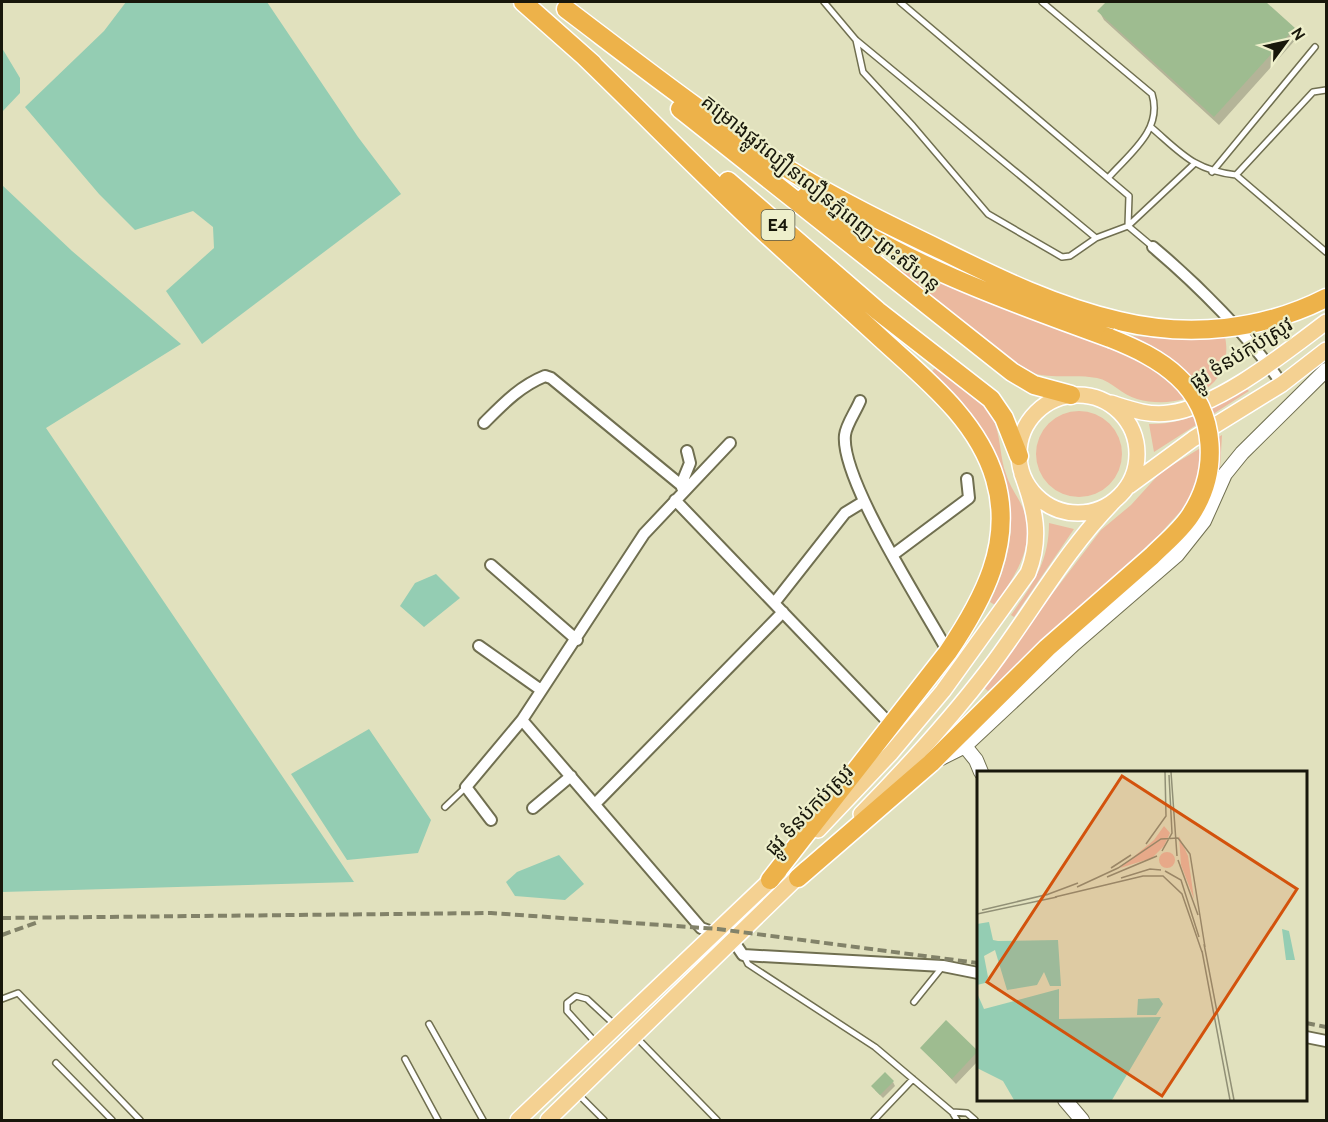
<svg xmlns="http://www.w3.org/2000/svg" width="1328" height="1122" viewBox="0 0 1328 1122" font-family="Cabin,'Noto Sans Khmer',sans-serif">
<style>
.green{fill:#ebb99f}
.water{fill:#94cdb3}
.shadow{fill:#0003}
.building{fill:#9ebc90}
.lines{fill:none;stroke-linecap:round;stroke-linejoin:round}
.lane-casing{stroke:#706f50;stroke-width:8}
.street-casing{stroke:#706f50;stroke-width:14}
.secondary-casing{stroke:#706f50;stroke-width:16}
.primary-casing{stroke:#fff;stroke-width:18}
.highway-casing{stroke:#fff;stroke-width:21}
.lane{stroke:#fff;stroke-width:5}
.street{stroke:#fff;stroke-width:10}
.secondary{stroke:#fff;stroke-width:14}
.primary{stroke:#f4d192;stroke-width:15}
.highway{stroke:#edb24a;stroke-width:18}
.rail{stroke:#828269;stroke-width:4;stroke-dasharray:9 4.5;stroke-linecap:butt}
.highway-bridge-casing{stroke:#fff;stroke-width:21;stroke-linecap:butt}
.highway-bridge{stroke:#edb24a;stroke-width:18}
.labels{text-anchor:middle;stroke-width:4.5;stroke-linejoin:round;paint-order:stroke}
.shield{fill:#eeefcb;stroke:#585845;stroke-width:1.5}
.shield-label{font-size:18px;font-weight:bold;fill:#18170b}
.street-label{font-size:20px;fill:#18170b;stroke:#eeefcb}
.inset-road{fill:none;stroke:#919076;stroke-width:1.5}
.view{fill:#d3520c;fill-opacity:0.15;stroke:#d3520c;stroke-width:3}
.inset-edge{fill:none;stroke:#18170b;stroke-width:3}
</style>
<rect width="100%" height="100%" fill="#e1e1be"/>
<!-- green -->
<path class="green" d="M904,265l73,33 157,38 68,4 23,-3c11,53 -46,74 -88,62 -15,-4 -25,-18 -40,-21 -25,-5 -48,3 -72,-8 -18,-8 -33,-23 -48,-35 -26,-21 -52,-42 -78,-63z
M936,367c19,15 51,33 59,57 6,16 5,34 11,50 4,14 14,25 18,37 12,36 -10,66 -29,94l-5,-3c47,-96 10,-161 -59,-230z
M1246,388l3,3 -95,61 -5,-28c37,1 67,-17 97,-36z
M1036 454a43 43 0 1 1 86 0a43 43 0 1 1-86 0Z
M1222,435l-2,33 -63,69 -169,154 -6,-5 119,-156 30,-25 30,-33z
M1049,523l25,6 -60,88 -3,-2c22,-31 38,-53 38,-92z"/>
<!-- water -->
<path class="water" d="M126,2h141l91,135 43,57 -199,150 -36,-53 48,-43 -1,-21 -20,-16 -58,19 -36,-36 -74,-87 79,-76z
M2,48l18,30v15l-18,19z
M2,185l70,66 109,93 -135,84 308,454 -352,10z
M436,574l24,24 -36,29 -24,-21 15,-23z
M369,729l62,91 -13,33 -71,7 -56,-86z
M559,855l25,29 -19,16 -50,-4 -9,-14 11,-10z"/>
<!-- shadow -->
<path class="shadow" d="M1108,2h156l29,27 5,8 -79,88 -115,-105 -5,-9z
M946,1022l32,32v7l-22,23 -34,-36z
M893,1082l2,4 -12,12 -8,-8z"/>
<!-- building -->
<path class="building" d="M1106,2h160l29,26 -81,89 -117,-106z
M946,1020l32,31 -26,28 -32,-31z
M885,1072l9,9 -14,14 -9,-9z"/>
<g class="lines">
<!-- lane casing -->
<g class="lane-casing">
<path id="lane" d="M824,2l32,38 240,198
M900,2l229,194 -1,30
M1042,2l110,92c11,36 -22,59 -44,84
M856,40l7,32 50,54 75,88 74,43 8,-1 26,-18 32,-12 66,-62
M1326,90l-13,2 -77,83 90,77
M1152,128c30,26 42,42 84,47
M1212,172l103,-125
M1128,226l25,21
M445,807l21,-20
M744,956l4,8 127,83 77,65 5,8
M2,999l16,-6 122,127
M914,1002l29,-36
M429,1024l54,96
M636,1037l81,83
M597,1044l-30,-33v-8l9,-7 11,3 28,26
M405,1059l33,61
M56,1063l56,57
M578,1094l26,26
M952,1112l15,1 8,7
M874,1120l39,-41"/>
</g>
<!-- street casing -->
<g class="street-casing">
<path id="street" d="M1153,247c44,37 97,90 129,137
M860,401c-4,10 -14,24 -15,34 -5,44 79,173 103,217
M484,423c19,-19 36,-37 61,-47l6,2 130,107 2,5
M681,485l9,-22 -3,-12
M675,500l216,225
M894,554l75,-56 -2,-19
M491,565l86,75
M775,602l70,-89 18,-11
M479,646l62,44
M522,720l179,208 31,11 11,16 200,11 35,7
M595,804l188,-192
M533,808l38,-32
M491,820l-25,-33 56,-67 122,-186 86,-91
M1306,1037l20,4"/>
</g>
<!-- secondary casing -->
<g class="secondary-casing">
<path id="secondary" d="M959,739l17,21 5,12
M941,758l24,-12 109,-102 103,-89 27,-34 21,-47 17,-21 84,-83
M1065,1100l17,20"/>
</g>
<!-- primary casing -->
<g class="primary-casing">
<path id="primary" d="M1019 454a59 59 0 1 1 118 0a59 59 0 1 1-118 0Z
M1111,403c19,6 37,13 58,10 49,-6 117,-61 157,-91
M1129,486l64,-47 89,-55 44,-34
M861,814c45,-46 88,-93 127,-144 43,-56 76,-118 126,-169
M818,830l73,-77 52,-62 85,-118c14,-36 7,-64 -6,-99
M518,1120l261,-248
M548,1120l258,-251"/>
</g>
<!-- highway casing -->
<g class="highway-casing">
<path id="highway" d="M523,2l70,62
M566,9c74,56 146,113 225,162 48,30 100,55 152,80 56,28 115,56 176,70 70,17 144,9 207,-23
M585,57c60,58 118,118 179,175 37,34 74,67 111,101 45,42 102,84 120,146 19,64 -12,121 -47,173l-178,228
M680,109l332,263 22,13 37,10
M728,181l150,130 113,88 13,19 15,38
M805,197c94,65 199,103 305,141
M798,878l133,-115 116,-115 105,-92"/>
</g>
<!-- lane -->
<use href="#lane" class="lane"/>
<!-- street -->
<use href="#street" class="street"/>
<!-- secondary -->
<use href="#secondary" class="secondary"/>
<!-- primary -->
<use href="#primary" class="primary"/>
<!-- highway -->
<use href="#highway" class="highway"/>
<!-- rail -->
<path class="rail" d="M2,918l489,-5 227,16 260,34
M2,935l36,-13
M1306,1023l20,4"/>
<!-- highway-bridge casing -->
<g class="highway-bridge-casing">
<path id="highway-bridge" d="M1110,338c25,10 49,21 68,39 39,36 41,96 12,139 -10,15 -25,27 -38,40"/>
</g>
<!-- highway-bridge -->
<use href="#highway-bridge" class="highway-bridge"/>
</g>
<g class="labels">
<!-- shield labels -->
<rect class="shield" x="761.5" y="210" width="33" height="30" rx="4.5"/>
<g class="shield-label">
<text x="778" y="231">E4</text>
</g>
<!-- street labels -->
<g class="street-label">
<text transform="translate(821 193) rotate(39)" y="7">គម្រោងផ្លូវល្បឿនលឿនភ្នំពេញ-ព្រះសីហនុ</text>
<text transform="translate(1241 353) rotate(-32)" y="7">ផ្លូវ ទំនប់កប់ស្រូវ</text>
<text transform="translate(809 810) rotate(-46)" y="7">ផ្លូវ ទំនប់កប់ស្រូវ</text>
</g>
</g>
<!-- overview -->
<g transform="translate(977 771)">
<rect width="330" height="330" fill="#e1e1be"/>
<path d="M187,55l6,7 -6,13 -12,12 -32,10 34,-28zM202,65l9,20 6,43 -13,-34zM182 89a8 8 0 1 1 16 0a8 8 0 1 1-16 0Z" fill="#ebb99f"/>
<path d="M12,151l4,18 5,1 60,-1 3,46h-11l-6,-14 -7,13 -30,5 -12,-40 -11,6 4,21 -3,6 -8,2v-61zM305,158l7,2 6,29h-9zM82,218v30l102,-2 -49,83h-98l-11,-19 -26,-13v-75l7,16zM182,227l4,6 -7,11h-19l1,-16z" fill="#94cdb3"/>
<path class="inset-road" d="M194,1l6,84M169,73l20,-28 -1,-44M185,80l10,-18 -3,-58M201,89l20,55M134,97l20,-13M188,100l16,9 18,57M130,106l50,-21M144,107l29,-9 11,1M100,116l41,-19 43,-29 17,-1 12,16 15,93M69,124l32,-12M78,126l88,-21h20l19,18 20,58M5,139l67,-16M0,143l80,-17M227,173l30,156M225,180l28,149"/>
<path class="view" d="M145,5l175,113 -135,207 -175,-114z"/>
<rect width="330" height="330" class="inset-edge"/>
</g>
<!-- border -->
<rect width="1328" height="1122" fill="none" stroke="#18170b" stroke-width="6"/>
<!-- north arrow -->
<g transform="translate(1286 42) rotate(57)" stroke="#eeefcb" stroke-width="4.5" paint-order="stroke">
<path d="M0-4.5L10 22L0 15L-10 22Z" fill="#18170b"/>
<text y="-9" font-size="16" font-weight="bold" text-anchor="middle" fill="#18170b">N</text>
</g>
</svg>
